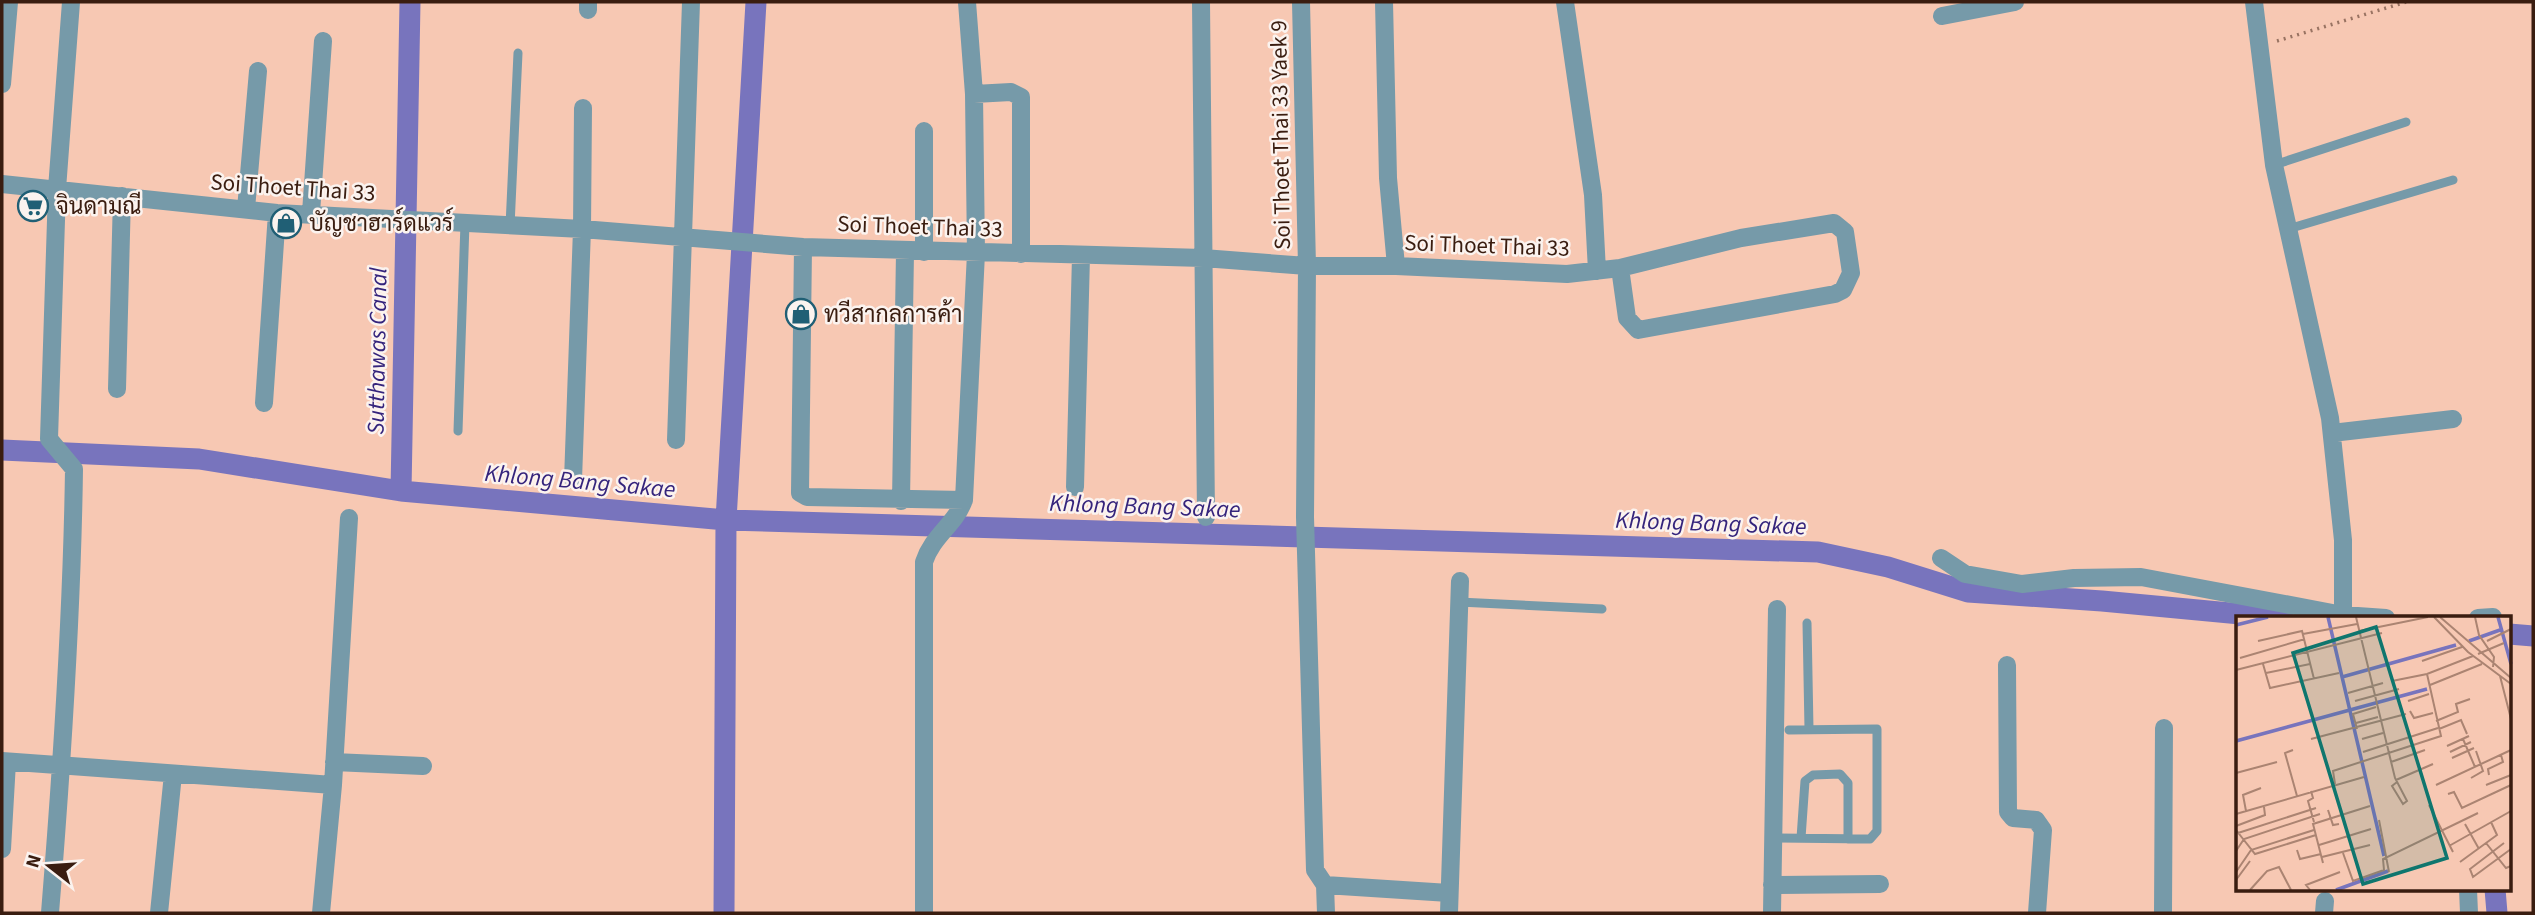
<svg xmlns="http://www.w3.org/2000/svg" width="2535" height="915" viewBox="0 0 2535 915" font-family="'Source Sans 3',Sarabun,sans-serif">
<style>
.lines{fill:none;stroke-linecap:round;stroke-linejoin:round}
.canal{stroke:#7874bd;stroke-width:21}
.path{stroke:#997362;stroke-width:3.5;stroke-dasharray:2 5;stroke-linecap:butt}
.lane{stroke:#769aa9;stroke-width:9}
.street{stroke:#769aa9;stroke-width:18}
.labels{text-anchor:middle;stroke-width:5;stroke-linejoin:round;paint-order:stroke}
.street-label{font-size:23px;fill:#3a1d10;stroke:#fbf3ef}
.poi-label{font-size:23px;fill:#3a1d10;stroke:#fbf3ef;text-anchor:start}
.water-label{font-size:24px;font-style:italic;fill:#35247c;stroke:#fbf3ef}
.inset-river{fill:none;stroke:#7874bd;stroke-width:3.5}
.inset-road{fill:none;stroke:#ab8472;stroke-width:2}
.view{fill:#0f766e;fill-opacity:0.15;stroke:#0f766e;stroke-width:3.5}
.inset-edge{fill:none;stroke:#3a1d10;stroke-width:3.5}
</style>
<rect width="100%" height="100%" fill="#f7c8b3"/>
<g class="lines">
<!-- canal -->
<path class="canal" d="M2,450l197,9 202,32 325,29 1092,32 70,15 80,25 134,9 181,17
M401,491l9,-489
M2509,634l24,2
M2495,889l2,24
M724,913l2,-393 30,-518"/>
<!-- path -->
<path class="path" d="M2277,41l129,-39"/>
<!-- lane -->
<path class="lane" d="M2274,165l132,-43
M510,226l8,-173
M2288,229l165,-49
M458,431l7,-208
M1459,602l143,7
M1807,623l2,106
M1773,838l97,1 7,-8v-102l-88,1
M1801,838l4,-57 8,-6 27,-1 8,9v56"/>
<!-- street -->
<path class="street" d="M1201,2l5,515
M1301,2l6,264 -2,251 10,353 10,15 124,8
M1384,2l4,176 8,88
M1565,2l28,193 4,76
M2254,2l20,163 56,253 13,122v78
M588,10v-8
M1942,16l73,-14
M2,84l7,-82
M974,94l37,-2 10,5v157
M924,131v121
M2,184l275,29 305,16 221,18 400,11 104,8h89l171,8 53,-6 121,-30 93,-15 11,9 6,41 -8,17 -8,4 -197,36 -11,-12 -7,-50
M246,209l12,-138
M311,213l12,-172
M803,247l-3,246 7,4 157,3
M117,389l5,-193
M264,403l13,-190
M2332,433l121,-14
M676,440l15,-438
M573,480l9,-251 1,-121
M1075,487l6,-231
M901,501l4,-249
M1941,558l24,16 57,10 52,-6 67,-1 202,38 43,3
M2478,618l15,-1
M2007,665l1,147 5,6 23,2 7,10 -6,83
M2,761l331,24
M334,762l89,4
M2,849l5,-87
M1325,885l1,28
M1772,885l108,-1
M2468,889l1,24
M50,913c12,-148 22,-296 24,-444l-25,-30 8,-250 14,-187
M159,913l14,-139
M321,913l12,-128 16,-267
M924,913v-351c9,-27 31,-37 40,-62l12,-247 -2,-159 -7,-92
M1449,913l11,-332
M1772,913l5,-304
M2163,913l1,-185
M2324,913l1,-12"/>
</g>
<!-- icons -->
<defs>
<g id="supermarket-ring" transform="scale(1.575)"><circle r="9.5" fill="#fbf3ef" stroke="#205f75" stroke-width="1.5"/><path d="M-6-5.5h2.5l.6 2H6L4.5 2H-2.5L-4.4-4H-6ZM-1.5 3.2a1.3 1.3 0 1 0 .1 0ZM3 3.2a1.3 1.3 0 1 0 .1 0Z" fill="#205f75"/></g>
<g id="shop-ring" transform="scale(1.575)"><circle r="9.5" fill="#fbf3ef" stroke="#205f75" stroke-width="1.5"/><path d="M-5-2.5h2.3a2.7 3.5 0 0 1 5.4 0H5L5.5 6h-11ZM-1.5-2.5h3a1.5 2.3 0 0 0-3 0Z" fill="#205f75"/></g>
</defs>
<g fill-rule="evenodd">
<use href="#supermarket-ring" x="33" y="206"/>
<use href="#shop-ring" x="286" y="223"/>
<use href="#shop-ring" x="801" y="314"/>
</g>
<g class="labels">
<!-- street labels -->
<g class="street-label">
<text transform="translate(1280 135) rotate(-91)" y="8">Soi Thoet Thai 33 Yaek 9</text>
<text transform="translate(293 187) rotate(4)" y="8">Soi Thoet Thai 33</text>
<text transform="translate(920 226) rotate(2)" y="8">Soi Thoet Thai 33</text>
<text transform="translate(1487 245) rotate(2)" y="8">Soi Thoet Thai 33</text>
</g>
<!-- poi labels -->
<g class="poi-label">
<text x="56" y="214">จินดามณี</text>
<text x="309" y="231">บัญชาฮาร์ดแวร์</text>
<text x="824" y="322">ทวีสากลการค้า</text>
</g>
<!-- water labels -->
<g class="water-label">
<text transform="translate(377 351) rotate(-89)" y="8">Sutthawas Canal</text>
<text transform="translate(580 481) rotate(5)" y="8">Khlong Bang Sakae</text>
<text transform="translate(1145 506) rotate(2)" y="8">Khlong Bang Sakae</text>
<text transform="translate(1711 523) rotate(2)" y="8">Khlong Bang Sakae</text>
</g>
</g>
<!-- overview -->
<g transform="translate(2236 616)">
<rect width="275" height="275" fill="#f7c8b3"/>
<path class="inset-river" d="M92,1l56,239M262,1l13,47M0,9l32,-8M233,25l31,-11M106,61l114,-32M0,125l191,-52M100,274l52,-19"/>
<path class="inset-road" d="M120,1l39,161 12,23 -4,3 -11,-18 5,-4M198,1l34,35 43,32M204,1l71,61M239,1l4,18 15,22 -1,10M123,15l69,-14M67,18l54,-10M22,25l44,-10 12,48M251,25l24,-12M242,38l26,-11M4,42l65,-19M186,45l40,-14M27,48l7,24 69,-15M0,54l146,-37M30,57l44,-9M264,60l11,43M156,65l35,-7 46,-18M194,69l52,-21M112,77l35,-10M119,85l44,-12M172,85l21,-7M174,95l4,7 19,-5M200,105l22,-9 -2,-8 14,-5M120,107l22,-6M121,113l-4,-15 23,-7M203,113l22,-9 6,14M75,123l95,-25M126,123l21,-6M227,123l12,28M211,130l22,-10M57,134l-8,3 12,43M127,136l75,-24M214,136l21,-10M216,142l22,-10M155,146l34,-12M0,157l41,-11M253,159l-1,-6 15,-7 -2,-7M235,162l12,-7 -7,-20M160,164l37,-16M99,168l-2,-13 108,-35 -14,-62M200,169l75,-35M250,169l25,-10M75,175l2,7 -5,3 6,21M212,178l6,-2 8,16 49,-23M193,189l24,47M92,194l5,15 6,-1M10,195l-3,-16 18,-7M0,198l128,-37M143,204l10,52M229,208l14,25M0,210l29,-11 -1,-8M0,214l19,24 61,-19M2,217l78,-25M250,227l20,25 5,-2M268,227l-34,26 3,8 38,-28M83,229l52,-16M213,230l62,-35M61,234l3,9 21,-5M0,235l8,-12 76,-25M107,237l10,28 31,-11 -1,-11 95,-46M86,241l48,-12M224,246l37,-27 -6,-13M87,247l-10,-39 57,-18M0,256l15,-22 63,-20M0,264l14,-19M14,274l17,-19 12,-4 12,23M74,274l-4,-5 34,-13"/>
<path class="view" d="M140,11l71,231 -84,26 -70,-231z"/>
<rect width="275" height="275" class="inset-edge"/>
</g>
<!-- border -->
<rect width="2535" height="915" fill="none" stroke="#3a1d10" stroke-width="7"/>
<!-- north arrow -->
<g transform="translate(49 866) rotate(287)" stroke="#fbf3ef" stroke-width="5" paint-order="stroke">
<path d="M0-5L12 26L0 18L-12 26Z" fill="#3a1d10"/>
<text y="-10" font-size="19" font-weight="bold" text-anchor="middle" fill="#3a1d10">N</text>
</g>
</svg>
